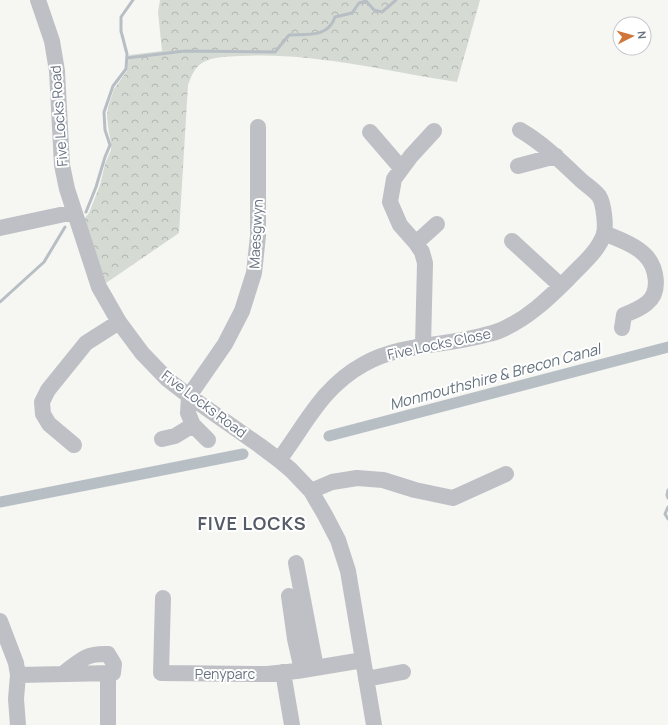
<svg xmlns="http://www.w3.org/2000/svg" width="668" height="725" viewBox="0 0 668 725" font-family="Manrope,sans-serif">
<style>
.forest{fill:url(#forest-crowns)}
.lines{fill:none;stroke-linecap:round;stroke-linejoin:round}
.stream{stroke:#b7bfc5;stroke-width:3}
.canal{stroke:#b7bfc5;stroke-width:11}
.minor{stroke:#bec0c5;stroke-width:16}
.labels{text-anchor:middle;stroke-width:4;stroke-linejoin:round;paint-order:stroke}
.street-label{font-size:14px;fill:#687281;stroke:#fff}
.water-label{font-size:15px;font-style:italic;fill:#64737d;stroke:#fff}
.district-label{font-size:18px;font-weight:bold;letter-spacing:1px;fill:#555c67;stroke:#fff}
</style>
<defs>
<pattern id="forest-crowns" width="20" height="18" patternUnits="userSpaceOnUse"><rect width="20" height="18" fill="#d5dad3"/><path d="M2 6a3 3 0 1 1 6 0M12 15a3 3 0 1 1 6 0" fill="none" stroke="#b1b5b1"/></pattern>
</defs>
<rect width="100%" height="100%" fill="#f6f6f3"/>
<!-- forest -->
<path class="forest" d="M160,0h320l-23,82c-72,-11 -144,-30 -217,-26 -12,1 -27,0 -38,7 -8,5 -11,14 -14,22l-9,148 -73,50 -22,-64 5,-6 11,-28 5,-21 6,-14v-8l-2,-9 -2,-16 1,-10 6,-18 13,-18 2,-16 33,-4 -4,-39z"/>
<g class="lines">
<!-- stream -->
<path class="stream" d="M127,58l58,-7 90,1 14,-17c18,-1 39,3 46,-18l17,-4 7,-10 7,-2 8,9 8,2 14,-12
M86,212l10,-25 9,-30 5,-12 -5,-15 -1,-18 9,-26 13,-17 1,-15 -6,-23v-14l12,-17
M0,302l44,-40 21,-35
M668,490l-1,5 1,3
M668,507l-3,7 3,5"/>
<!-- canal -->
<path class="canal" d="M329,436l339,-89
M0,502l243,-48"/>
<!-- minor -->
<path class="minor" d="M38,0l14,41 5,30 5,94 5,24 32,98 20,35 23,31 25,26 22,17 70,49 20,15 12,10 20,21 14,24 13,25 10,31 26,154
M370,132l31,36
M518,166l38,-10
M0,228l74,-16
M604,233c14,6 30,11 41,22 12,12 16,37 2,48 -6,5 -15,9 -23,12l-2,13
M512,241l49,45
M416,243l21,-19
M423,346l2,-83 -3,-11 -6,-9 -16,-18 -10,-23 4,-23 17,-23 23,-25
M162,439l13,-3 18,-11
M208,440l-15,-15 -5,-12 1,-17 36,-52 17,-33 12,-38 4,-37v-109
M74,445l-25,-21 -6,-10 -1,-12 6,-12 38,-47 33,-21
M279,460c27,-36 43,-73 85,-96 36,-20 78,-18 117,-28 7,-2 14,-3 20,-6 26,-11 47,-31 67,-51 12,-13 30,-27 36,-45 2,-8 0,-30 -5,-38 -4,-5 -11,-10 -16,-14 -20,-19 -39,-38 -63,-52
M311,491l21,-9 25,-4 26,2 32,10 38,8 53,-24
M296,563l20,105
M289,596l6,43 7,31
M163,598l-2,75 106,1 30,-3 66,-11
M0,621l16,42 2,12 -2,24 2,26
M283,672l9,53
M18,675l95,-2 1,-9 -6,-10c-22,-1 -27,6 -44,19
M366,679l37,-7
M108,725v-52"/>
</g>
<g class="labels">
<!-- street labels -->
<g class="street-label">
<text transform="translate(59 116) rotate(-94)" y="5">Five Locks Road</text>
<text transform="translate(256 234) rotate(-87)" y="5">Maesgwyn</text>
<text transform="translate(439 344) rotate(-12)" y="5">Five Locks Close</text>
<text transform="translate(204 404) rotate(37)" y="5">Five Locks Road</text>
<text x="225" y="679">Penyparc</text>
</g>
<!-- water labels -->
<g class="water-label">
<text transform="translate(495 377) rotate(-15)" y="5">Monmouthshire &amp; Brecon Canal</text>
</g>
<!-- district labels -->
<g class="district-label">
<text x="252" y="530">FIVE LOCKS</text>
</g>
</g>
<!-- north arrow -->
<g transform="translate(632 36) rotate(84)"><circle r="19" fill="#ffffff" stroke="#c3c7cd"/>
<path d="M0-3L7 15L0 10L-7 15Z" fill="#d0763a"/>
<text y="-6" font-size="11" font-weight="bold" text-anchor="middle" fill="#687281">N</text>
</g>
</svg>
